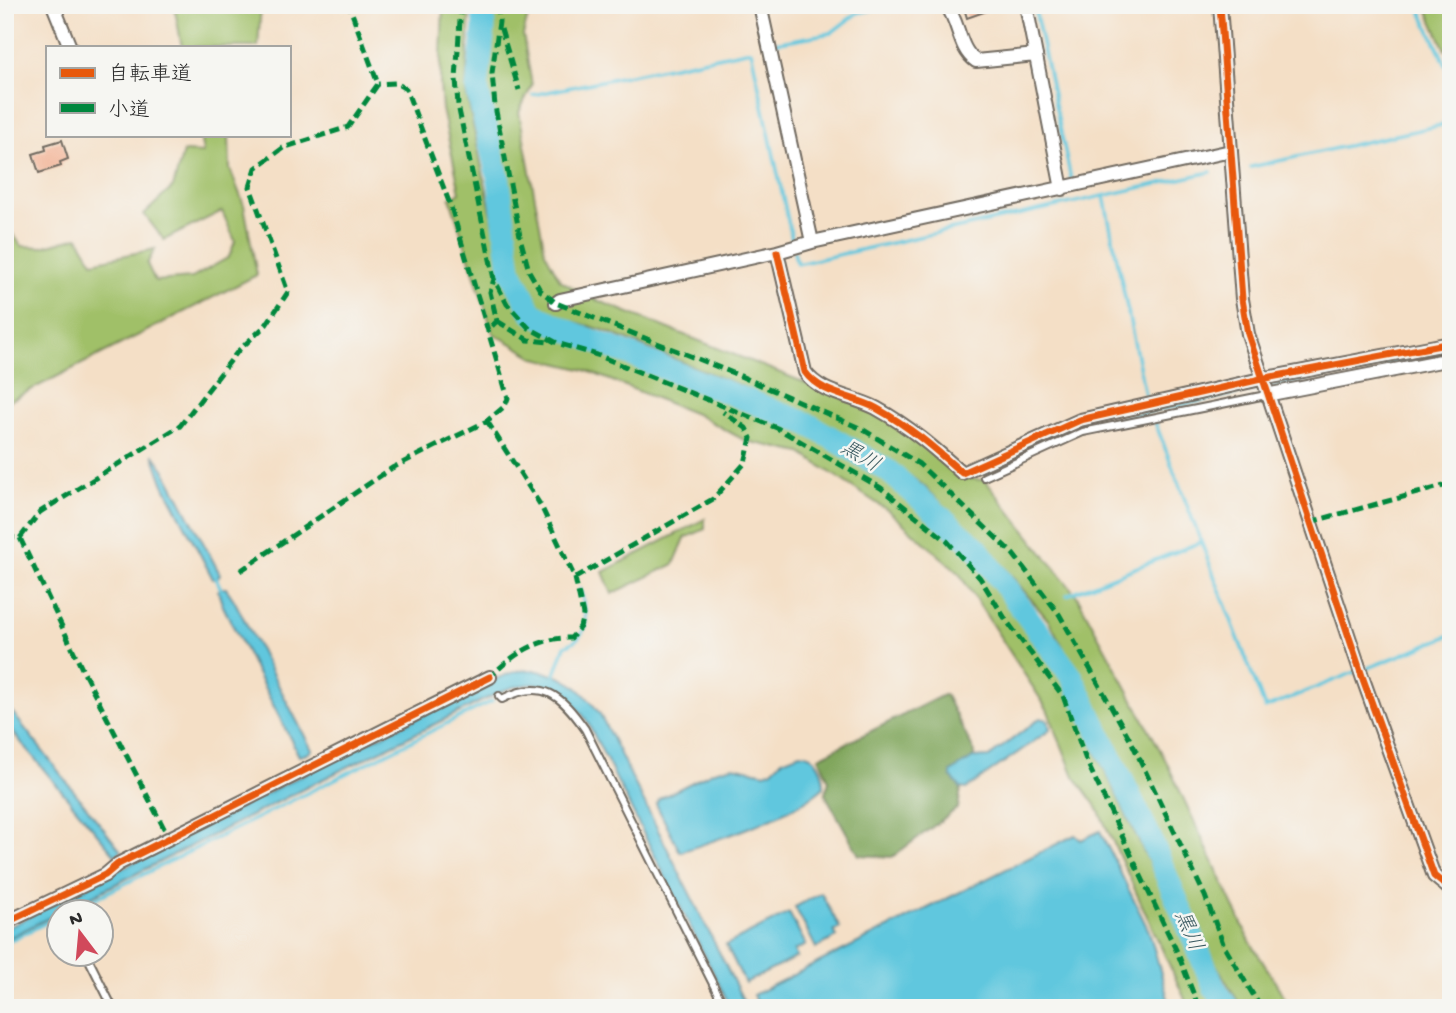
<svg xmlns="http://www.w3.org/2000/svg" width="1456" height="1013" viewBox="0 0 1456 1013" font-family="'Gochi Hand','Klee One',sans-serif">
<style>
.green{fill:#a0c068;stroke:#66764a;stroke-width:2}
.forest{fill:#80a65c;stroke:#566844;stroke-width:2}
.water{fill:#61c7de;stroke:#467984;stroke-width:2}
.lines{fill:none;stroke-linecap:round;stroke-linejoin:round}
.stream{stroke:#61c7de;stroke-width:3.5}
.river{stroke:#61c7de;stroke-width:23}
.building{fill:#f3b395}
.lane-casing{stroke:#716a61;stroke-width:10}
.street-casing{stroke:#716a61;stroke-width:16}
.lane{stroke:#fff;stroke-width:6}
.street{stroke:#fff;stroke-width:12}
.quiet{stroke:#00873e;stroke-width:5;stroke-dasharray:10 5;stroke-linecap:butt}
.cycleway-casing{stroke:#f6f6f2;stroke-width:11}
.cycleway{stroke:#e8590c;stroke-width:7}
.labels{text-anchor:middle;stroke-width:5;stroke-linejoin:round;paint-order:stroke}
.water-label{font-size:21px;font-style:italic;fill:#3b5a61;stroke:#f6f6f2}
</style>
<rect width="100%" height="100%" fill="#f6f6f2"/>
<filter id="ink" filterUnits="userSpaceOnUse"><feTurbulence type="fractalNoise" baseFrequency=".0143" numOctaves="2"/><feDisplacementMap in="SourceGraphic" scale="14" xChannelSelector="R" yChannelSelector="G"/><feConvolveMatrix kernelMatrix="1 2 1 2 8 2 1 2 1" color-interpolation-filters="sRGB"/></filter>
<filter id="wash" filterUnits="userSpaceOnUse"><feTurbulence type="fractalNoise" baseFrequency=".00686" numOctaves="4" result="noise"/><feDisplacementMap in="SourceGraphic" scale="28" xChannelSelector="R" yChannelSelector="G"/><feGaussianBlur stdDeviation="1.57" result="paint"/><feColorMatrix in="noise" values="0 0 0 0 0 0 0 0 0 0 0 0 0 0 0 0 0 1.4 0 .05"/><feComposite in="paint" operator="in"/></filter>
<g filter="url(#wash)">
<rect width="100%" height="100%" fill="#f4dfc6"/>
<!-- green -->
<path class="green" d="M174,5h87l-3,42h-76z
M443,5h27l-4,87 40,190 19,31 27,18 35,11 190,76 109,61 68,55 33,35 86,120 22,61 98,204 16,45 7,9h-27l-91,-199 -24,-33 -27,-67 -89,-137 -68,-60 -89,-59 -55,-12 -48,-26 -113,-45 -49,-12 -43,-25 -43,-135 10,-6 -18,-83 -2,-26z
M487,5h44l-8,30 9,50 -13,27 26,140 15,28 34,19 277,110 47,30 43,39 24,2 92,116 88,163 85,182 41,67h-49l-27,-45 -99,-219 -67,-123 -55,-66 -71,-70 -42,-29 -142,-71 -136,-55 -49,-14 -22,-17 -13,-26 -37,-184z
M1432,5h19v43l-6,2 -19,-43z
M200,135h29l1,34 14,36 13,70 -252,128v-178l17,21 20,1 36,-10 15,25 62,-13 -8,15 8,17 37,-3 37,-21 6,-16 -13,-30 -58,29 -20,-26 29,-27 10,-35 20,1z
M705,519v10l-20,9 -11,26 -62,30 -9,-22z"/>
<!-- forest -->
<path class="forest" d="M945,694l30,59 -2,5 -22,14v5l10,11 -3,20 -66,49 -33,-2 -34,-61 4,-13 -10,-24z"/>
<!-- water -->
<path class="water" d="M153,454l11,15 56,105 -3,5h-4l-49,-94z
M221,588h5l8,12 78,150 -5,4 -8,2 -77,-152 -4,-13z
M533,670c35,6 47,16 67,44l147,294h-16l-144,-287c-23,-34 -43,-45 -83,-31l-189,93 -310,157v-11l303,-157 190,-94 19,-7z
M5,703l116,148 -6,4 -110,-132z
M1040,718l8,2 2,10 -84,59 -5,-1 -10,-11v-5l22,-14 16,-1z
M800,753c17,0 24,19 24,34 -28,27 -105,52 -144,65l-24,-48 3,-5 55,-28 19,-5 32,7 7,-3 10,-10z
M1100,831l49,100 20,71 5,6h-415l-6,-13 322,-160 6,5z
M821,893l19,35 -6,3 3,6 -21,11 -21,-41z
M789,913l17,32 -12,6 3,6 -52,26 -19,-38z"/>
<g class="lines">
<!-- stream -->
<path class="stream" d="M1034,5l37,174
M1418,5l33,71
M774,43l57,-10 26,-20 40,-8
M533,95l218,-45 42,194
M1251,167l200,-44
M1104,196l41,199
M794,252l3,12 414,-92
M1270,387l181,-36
M1155,422l110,286 90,-36
M1079,427l184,-39
M215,576l7,15
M1067,595l134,-53
M1368,668l83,-33
M554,677l11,-31c29,-12 21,-33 15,-58
M68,912l424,-211
M5,943l55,-27"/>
<!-- river -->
<path class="river" d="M483,5l1,22 -7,62 22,92 11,88 22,44 39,19 235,91 81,47 90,78 95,129 77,158 65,152 14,21"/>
</g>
<g id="blocks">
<!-- building -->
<path class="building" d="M963,5h35v2l-31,11z
M62,140l6,19 -8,3 1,4 -22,7 -6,-19 13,-4 -1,-5z"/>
</g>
</g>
<g filter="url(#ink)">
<use href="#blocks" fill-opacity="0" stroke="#716a61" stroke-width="2"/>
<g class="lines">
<!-- lane casing -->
<g class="lane-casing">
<path id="lane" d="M984,477l99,-45 183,-37
M499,696l3,3c41,-21 59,-4 83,30l140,279
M86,954l27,54"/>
</g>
<!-- street casing -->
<g class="street-casing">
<path id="street" d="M53,5l17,42
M760,5l52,237
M946,5c14,17 12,44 30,56l60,-6
M1026,5l36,184
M1220,5l22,294 6,35 115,345 71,197 17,14
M777,252l28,120c15,22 48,24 71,36 34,19 57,39 86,65l118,-53 181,-41 190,-36
M556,303l4,-3 217,-48 35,-10 419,-91
M1266,395l185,-36
M5,923l100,-48 13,-11 372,-187"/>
</g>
<!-- lane -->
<use href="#lane" class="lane"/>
<!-- street -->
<use href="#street" class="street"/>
<!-- quiet -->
<path class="quiet" d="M461,5l-5,74 2,26 36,174 13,25 22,24 28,15 40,12 180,73 104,60 66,53 33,37 26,42 57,76 23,64 92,194 21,54
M498,5l1,17 -7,51 3,33 26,135 8,30 11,19 16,13 182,72 124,54 57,35 94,90 46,60 73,129 73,153 19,50 37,62
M501,29l18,61
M497,321l31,19 22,2
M492,326l5,-5 -7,-29 4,-13
M487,421l54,85 34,72 8,37 -3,12 -9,11c-32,-1 -59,17 -81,39
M1310,522l141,-38
M5,537l15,1 64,135 85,165
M20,538l20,-26 140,-86 58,-75 28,-26 22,-33 -38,-105 6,-19 27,-20 65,-21 30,-43 -29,-79
M240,571l152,-103 95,-47 18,-15 3,-8 -57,-191 -45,-118 -10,-6 -18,1
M575,578l138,-79 32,-36 6,-25 -5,-10 -23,-16"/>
<!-- cycleway casing -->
<g class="cycleway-casing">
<path id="cycleway" d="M1220,5l22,294 6,35 115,345 71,197 17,14
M777,252l28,120c15,22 48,24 71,36 34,19 57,39 86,65l118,-53 181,-41 190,-36
M5,923l100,-48 13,-11 372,-187"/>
</g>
<!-- cycleway -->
<use href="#cycleway" class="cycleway"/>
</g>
</g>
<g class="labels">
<!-- water labels -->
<g class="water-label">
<text transform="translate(861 455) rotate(31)" y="7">黒川</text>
<text transform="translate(1190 930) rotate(67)" y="7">黒川</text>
</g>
</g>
<!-- margin -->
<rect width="1456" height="1013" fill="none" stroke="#f6f6f2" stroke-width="28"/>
<!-- legend -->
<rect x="46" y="46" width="245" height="91" fill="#f6f6f2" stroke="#a5a5a2" stroke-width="2"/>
<rect x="60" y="68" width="35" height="10" fill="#e8590c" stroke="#a5a5a2" stroke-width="2"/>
<text x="108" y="80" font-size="21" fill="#2b2b2b">自転車道</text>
<rect x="60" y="103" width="35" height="10" fill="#00873e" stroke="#a5a5a2" stroke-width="2"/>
<text x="108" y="116" font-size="21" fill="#2b2b2b">小道</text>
<!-- north arrow -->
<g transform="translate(80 933) rotate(344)"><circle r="33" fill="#f6f6f2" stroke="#a5a5a2" stroke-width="2"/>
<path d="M0-5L12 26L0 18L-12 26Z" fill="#d1495b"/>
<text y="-10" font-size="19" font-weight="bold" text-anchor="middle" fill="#2b2b2b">N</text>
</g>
</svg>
